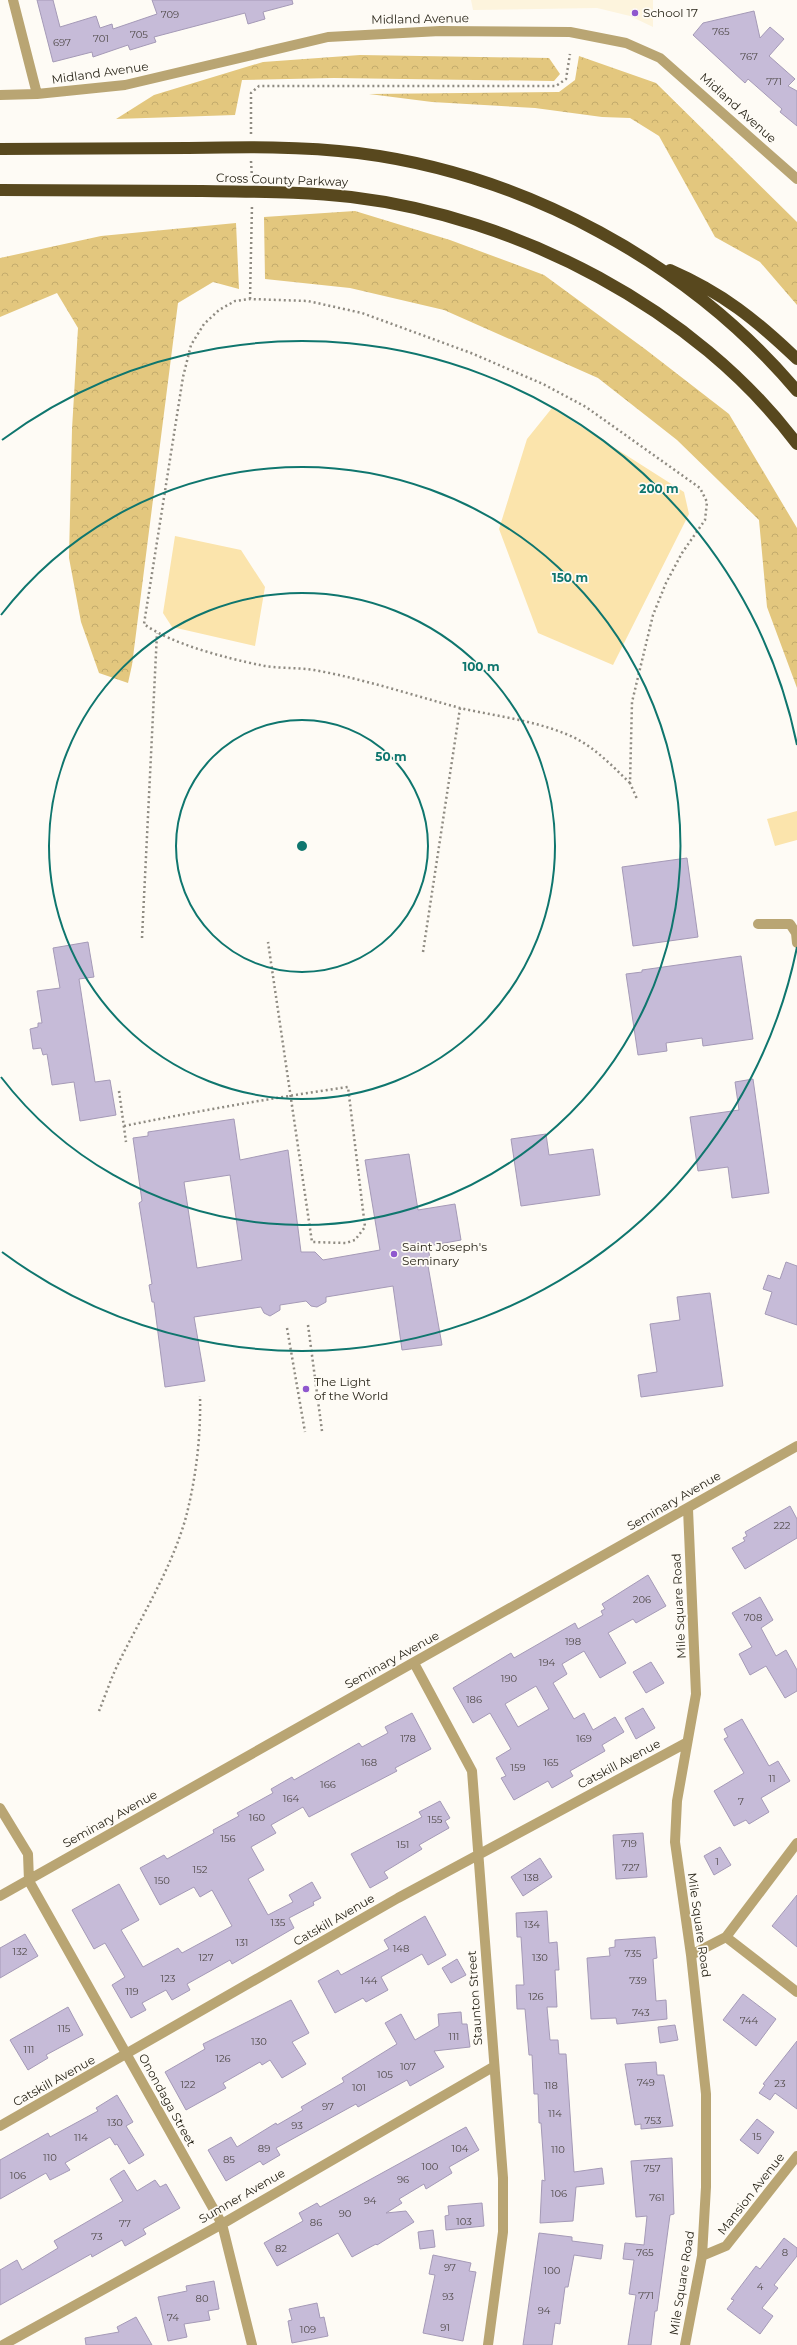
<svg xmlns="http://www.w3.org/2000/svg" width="797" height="2345" viewBox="0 0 797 2345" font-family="Montserrat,sans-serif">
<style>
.built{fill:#fdf4dd}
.forest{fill:url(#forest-crowns)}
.park{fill:#fbe4ac}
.building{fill:#c6bbd8;stroke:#a59ab7;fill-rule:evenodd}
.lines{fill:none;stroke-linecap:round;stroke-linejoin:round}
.path{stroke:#8f8b82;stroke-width:2.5;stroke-dasharray:2 3;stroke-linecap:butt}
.minor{stroke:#b9a573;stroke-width:10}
.highway{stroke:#58481e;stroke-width:12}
.ring{fill:none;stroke:#0f766e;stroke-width:2}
.poi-dot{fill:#8f57ce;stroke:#fefbf5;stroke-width:1.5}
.labels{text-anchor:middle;stroke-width:3.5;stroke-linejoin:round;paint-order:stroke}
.number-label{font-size:10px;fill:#514b4a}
.poi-label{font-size:12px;fill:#2a261a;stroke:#fefbf5;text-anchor:start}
.street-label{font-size:12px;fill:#2a261a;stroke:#fefbf5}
.centre{fill:#0f766e;stroke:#fefbf5;stroke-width:2}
.ring-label{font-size:12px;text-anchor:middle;font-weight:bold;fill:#0f766e;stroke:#fefbf5;stroke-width:3.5;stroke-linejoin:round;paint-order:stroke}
</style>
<defs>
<pattern id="forest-crowns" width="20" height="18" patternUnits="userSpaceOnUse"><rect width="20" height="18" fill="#e3c77e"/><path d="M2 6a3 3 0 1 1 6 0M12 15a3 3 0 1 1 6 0" fill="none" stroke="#c3ab6c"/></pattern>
</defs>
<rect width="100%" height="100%" fill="#fefbf5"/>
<!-- built -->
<path class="built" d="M471,0h182v27l-23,-11 -33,-8 -124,2z"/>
<!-- forest -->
<path class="forest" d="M360,55l189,3 11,16 -6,7 -220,-3 -92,2 -7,35 -119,4 38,-24 109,-33z
M579,56l77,27 141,139v83l-37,-43 -45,-25 -56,-101 -29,-18 -28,-1 -67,-9 -103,-6 -63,-8 190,-2 16,-12z
M355,211l95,29 94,35 101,74 84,65 68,114v160l-30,-81 -8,-87 -82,-80 -79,-62 -154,-68 -94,-22 -85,-9 -1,-62z
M236,223l3,66 -26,-7 -35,21 -46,362 -4,18 -29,-10 -18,-51 -12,-64 3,-129 6,-101 -21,-35 -57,24v-59l101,-22z"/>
<!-- park -->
<path class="park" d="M552,408l132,84 5,22 -76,151 -75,-32 -39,-104 28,-90z
M175,536l66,14 24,37 -10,59 -83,-19 -9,-14z
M797,811v29l-22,6 -8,-27z"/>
<!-- building -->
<path class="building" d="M37,0h16l7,27 36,-11 4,12 12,-4 1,5 44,-15 -5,-14h140l1,4 -30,8 2,7 -17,5 -3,-11 -91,24 2,5 -26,8 -2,-5 -35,12 -1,-5 -39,10z
M754,11l6,27 10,-11 14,12 -15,17 26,23 -7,7 9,5v35l-17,-14 2,-3 -34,-30 -3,4 -52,-48 10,-12z
M687,858l11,79 -65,9 -11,-79z
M88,942l6,35 -15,2 16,103 15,-2 6,35 -36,6 -6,-39 -22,3 -5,-31 -4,1 -2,-7 -8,1 -3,-20 8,-2v-4h4l-5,-32 23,-3 -7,-40z
M741,956l12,83 -50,7 -1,-8 -36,5 1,8 -29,4 -12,-81 16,-2v-2z
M753,1079l16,114 -37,5 -4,-31 -30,4 -8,-54 49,-7 -4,-28z
M234,1119l6,41 48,-10 13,102h14l8,8 57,-10 -15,-90 44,-6 9,56 37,-6 6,36 -33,6 2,13 -3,1 15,85 -40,5 -9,-64 -67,11v5l-9,5 -6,-1 -5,-5 -26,4v5l-10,6 -6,-3 -3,-6 -67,10 11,64 -40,6 -11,-85h-2l-3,-17 3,-1 -13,-81 3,-2 -9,-63 15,-2v-4zM230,1175l12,85 -45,8 -13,-86z
M546,1134l3,21 44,-6 7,46 -79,11 -10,-67z
M786,1262l11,4v59l-32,-11 7,-22 -9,-3 5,-14 12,4z
M710,1293l13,93 -82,11 -3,-22 19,-3 -7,-48 30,-4 -3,-23z
M790,1506l7,13v19l-52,31 -13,-21 13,-7 -2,-3 4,-2 -2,-4z
M648,1575l18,31 -30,17 -3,-4 -25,14 18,30 -26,15 -16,-27 -22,13 5,10 -14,9 21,36 10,-6 9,17 22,-13 9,15 -22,13 3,6 -35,20 3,5 -21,12 -4,-7 -34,19 -13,-22 5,-2 -10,-18 15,-9 -21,-36 -17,10 -20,-35 58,-35 3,5 61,-35 3,6 25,-14 -2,-4 4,-2 -3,-5zM536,1686l13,23 -31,18 -13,-23z
M760,1597l13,23 -12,8 15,28 10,-6 11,20v21l-12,7 -19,-32 -16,9 -11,-21 13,-7 -20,-34z
M651,1662l13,21 -18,10 -13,-21z
M643,1708l12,20 -19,11 -11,-21z
M412,1713l19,36 -36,19 2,3 -88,46 -6,-10 -32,18 5,8 -25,14 13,23 -16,9 20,36 25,-13 -4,-7 23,-13 9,16 -8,4 1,3 -25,13 5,10 -62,36 -2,-4 -43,24 3,6 -18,10 -6,-10 -24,13 4,7 -15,8 -19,-33 13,-8 -20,-34 -11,6 -22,-39 47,-26 20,36 -18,10 22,37 35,-19 4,5 50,-27 -20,-36 -12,7 -6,-10 -34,18 -20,-37 24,-13 3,4 47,-26 -1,-3 26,-14 -2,-3 36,-20 -2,-4 21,-12 2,3 65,-37 3,4 26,-14 -3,-6z
M742,1719l27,47 9,-5 12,20 -29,17 8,14 -20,12 -3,-4 -12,6 -20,-35 30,-18 -20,-34 4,-2 -4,-8z
M440,1801l10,17 -5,3 4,7 -30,17 3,4 -38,23 4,6 -18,10 -19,-34 71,-37 -3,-5z
M643,1833l4,44 -31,2 -3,-44z
M720,1847l11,18 -17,10 -10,-19z
M540,1858l12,19 -29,19 -12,-19z
M797,1895v52l-25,-21z
M547,1911l2,32 8,-1 2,28h-4l2,37h-10l3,33h8l1,14h7l8,118 28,-4 2,16 -28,3 -3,34 -33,2 2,-43 3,1 -4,-58h-2l-1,-29h-4l-2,-39h-3l-4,-46h-8l-1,-24h8l-3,-48h-4l-1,-24z
M425,1916l21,39 -18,10 -6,-11 -41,23 7,13 -22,12 -3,-4 -28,15 -17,-32 20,-11 3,5 48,-26 -5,-9z
M25,1934l13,22 -38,22v-30z
M655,1937l2,21 -4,1 3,42 10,-1 1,19 -50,5 -1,-6 -25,1 -4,-61 23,-2 -1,-8 6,-1v-7z
M457,1959l9,16 -15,8 -9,-15z
M743,1994l33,25 -20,27 -33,-26z
M291,2000l18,33 -17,9 14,22 -24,14 -12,-18 -8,5 -2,-3 -37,21 3,5 -40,22 -21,-38 40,-23 -2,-5z
M68,2007l15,28 -37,20 2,3 -20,12 -18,-30z
M461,2012l1,12h5l3,23 -36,4 10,16 -34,19 -3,-6 -49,27 -2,-3 -80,44 4,7 -17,10 -3,-4 -34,20 -18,-31 23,-13 6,10 39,-24 1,2 26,-15 -2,-3 43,-25 -2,-4 55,-34 -12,-21 16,-9 14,26 24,-14 -1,-12z
M675,2025l3,15 -18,3 -2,-16z
M797,2041v68l-22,-16 -5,7 -11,-7 6,-8 -2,-1z
M656,2062l1,13h7l9,51 -32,3v-5l-6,1 -10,-61z
M117,2095l16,27 -7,4 18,29 -15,9 -12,-20 -2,1 -5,-8 -45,26 5,7 -20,10 -4,-7 -46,26v-39l48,-27 2,4 48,-26 -2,-3z
M757,2119l17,13 -16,22 -18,-14z
M466,2127l13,23 -30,17 3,6 -26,16 -2,-5 -25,15 3,4 -16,10 20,-2 8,11 -37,23 -1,-1 -24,13 -14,-24 -61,33 -13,-23 39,-22 -4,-8 18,-10 3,4z
M672,2158l2,56 -4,1 -13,96h-2l-4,34h-23l8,-50 -7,-1 5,-34 -11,-1 2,-16 19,2 3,-29 -11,1 -5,-56z
M124,2170l13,21 18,-11 5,7 6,-3 14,24 -37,21 3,5 -21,12 -3,-6 -30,17 -1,-3 -91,51v-35l17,-10 5,10 36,-22 -4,-7 69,-40 -13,-22z
M482,2203l2,23 -38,4 -1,-14 4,-1 -1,-9z
M433,2230l2,17 -15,2 -2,-17z
M539,2233l33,4v4l31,4 -2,14 -27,-4 -6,32h-3l-5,37 -5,-1 -3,22h-29z
M784,2238l13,10v8l-23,29 4,3 -16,20 11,8 -13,18 -33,-25 7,-9 -3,-1 25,-33 4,3z
M433,2255l38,8 -2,8 7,1 -13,69 -40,-8 12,-58 -6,-1z
M214,2281l5,28 -11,2 2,9 -26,4 3,13 -19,4 -10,-44 29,-6 -1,-5z
M317,2303l3,15 4,-1 4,19 -36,7 -4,-22 4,-1 -3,-11z
M136,2317l16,28h-66l-1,-7 34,-6 -2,-5z"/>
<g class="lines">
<!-- path -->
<path class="path" d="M251,134v-41l8,-7h297l10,-7 4,-25
M251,161l1,17
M250,299l2,-94
M630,783c-20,-19 -38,-39 -64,-49 -34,-14 -71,-18 -106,-26 -48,-13 -96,-29 -146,-38 -18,-3 -37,-1 -54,-5 -34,-7 -89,-21 -116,-41l39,-247 8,-32 13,-21 15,-14 16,-9 15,-2 58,2 54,12 109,40 72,31 43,23 114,81 7,14 -2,18 -23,33 -16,30 -13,32 -21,87 -2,81 7,16
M142,938l15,-305
M423,952l37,-244
M119,1091l7,51
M124,1126c74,-15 148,-28 224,-39l17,140 -10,13 -9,3 -34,-1 -44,-300
M308,1325l14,106
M287,1328l18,104
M99,1711c7,-17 13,-36 22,-53 23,-46 51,-91 65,-141 10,-39 15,-81 14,-121"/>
<!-- minor -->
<path class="minor" d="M13,0l24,94
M0,95l37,-1 88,-9 203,-48 112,-6 130,1 56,11 34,15 137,121
M758,924h32l6,9 1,10
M414,1663l58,108 31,407v54l-15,113
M0,1808l28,46 1,27 193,343 30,121
M0,1896l797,-450
M726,1937l71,55
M691,1955l35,-18 71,-94
M0,2126l398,-228 288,-155
M702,2256l24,-10 71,-90
M3,2345l219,-121 271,-157
M685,2345l17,-89 4,-69v-93l-15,-139 -16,-113 2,-41 19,-107 -8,-185"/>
<!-- highway -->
<path class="highway" d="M0,149c63,0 125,-1 188,-1 56,-1 114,-2 170,5 166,21 331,110 439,238
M0,190c67,0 135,1 202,1 50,1 100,0 149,6 167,20 345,112 446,247
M670,270c53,23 86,50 127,89"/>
</g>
<!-- distance rings -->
<g class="ring">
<circle cx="302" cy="846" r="126"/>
<circle cx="302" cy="846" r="253"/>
<path d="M1 615A379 379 0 1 1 1 1077"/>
<path d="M797 947A505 505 0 0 1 2 1252M2 440A505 505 0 0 1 797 745"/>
</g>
<!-- markers -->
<g class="poi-dot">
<circle cx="635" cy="13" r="4"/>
<circle cx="394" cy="1254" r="4"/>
<circle cx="306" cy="1389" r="4"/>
</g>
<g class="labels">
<!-- number labels -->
<g class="number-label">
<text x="170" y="18">709</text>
<text x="721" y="35">765</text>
<text x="139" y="38">705</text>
<text x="101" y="42">701</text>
<text x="62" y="46">697</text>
<text x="749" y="60">767</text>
<text x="774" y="85">771</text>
<text x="782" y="1529">222</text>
<text x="642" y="1603">206</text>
<text x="753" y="1621">708</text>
<text x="573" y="1645">198</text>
<text x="547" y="1666">194</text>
<text x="509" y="1682">190</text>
<text x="474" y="1703">186</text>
<text x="408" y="1742">178</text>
<text x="584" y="1742">169</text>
<text x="369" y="1766">168</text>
<text x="551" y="1766">165</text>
<text x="518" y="1771">159</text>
<text x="772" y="1782">11</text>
<text x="328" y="1788">166</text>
<text x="291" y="1802">164</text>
<text x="741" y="1805">7</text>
<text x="257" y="1821">160</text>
<text x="435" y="1823">155</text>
<text x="228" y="1842">156</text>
<text x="629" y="1847">719</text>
<text x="403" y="1848">151</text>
<text x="717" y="1865">1</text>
<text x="631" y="1871">727</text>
<text x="200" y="1873">152</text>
<text x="531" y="1881">138</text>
<text x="162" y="1884">150</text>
<text x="278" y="1926">135</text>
<text x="532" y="1928">134</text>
<text x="242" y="1946">131</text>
<text x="401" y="1952">148</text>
<text x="20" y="1955">132</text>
<text x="633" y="1957">735</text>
<text x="206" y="1961">127</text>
<text x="540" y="1961">130</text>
<text x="168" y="1982">123</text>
<text x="369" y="1984">144</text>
<text x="638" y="1984">739</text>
<text x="132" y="1995">119</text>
<text x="536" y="2000">126</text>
<text x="641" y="2016">743</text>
<text x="749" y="2024">744</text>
<text x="64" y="2032">115</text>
<text x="454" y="2040">111</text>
<text x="259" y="2045">130</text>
<text x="29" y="2053">111</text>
<text x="223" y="2062">126</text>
<text x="408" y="2070">107</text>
<text x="385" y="2078">105</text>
<text x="646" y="2086">749</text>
<text x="780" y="2087">23</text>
<text x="188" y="2088">122</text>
<text x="551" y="2089">118</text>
<text x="359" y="2091">101</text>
<text x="328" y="2110">97</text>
<text x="555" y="2117">114</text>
<text x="653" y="2124">753</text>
<text x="115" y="2126">130</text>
<text x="297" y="2129">93</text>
<text x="757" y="2140">15</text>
<text x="81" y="2141">114</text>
<text x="264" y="2152">89</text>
<text x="460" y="2152">104</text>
<text x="558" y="2153">110</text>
<text x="50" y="2161">110</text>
<text x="229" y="2163">85</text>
<text x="430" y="2170">100</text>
<text x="652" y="2172">757</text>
<text x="18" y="2179">106</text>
<text x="403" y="2183">96</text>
<text x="559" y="2197">106</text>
<text x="657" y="2201">761</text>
<text x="370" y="2204">94</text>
<text x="345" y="2217">90</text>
<text x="464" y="2225">103</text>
<text x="316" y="2226">86</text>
<text x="125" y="2227">77</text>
<text x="97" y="2240">73</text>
<text x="281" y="2252">82</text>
<text x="645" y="2256">765</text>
<text x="785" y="2256">8</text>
<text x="450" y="2271">97</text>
<text x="552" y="2274">100</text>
<text x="760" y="2290">4</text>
<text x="646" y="2299">771</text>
<text x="448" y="2300">93</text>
<text x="202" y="2302">80</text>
<text x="544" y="2314">94</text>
<text x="173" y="2321">74</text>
<text x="445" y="2331">91</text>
<text x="308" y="2333">109</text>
</g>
<!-- poi labels -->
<g class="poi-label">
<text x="643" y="17">School 17</text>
<text x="402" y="1251">Saint Joseph's<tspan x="402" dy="14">Seminary</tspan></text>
<text x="314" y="1386">The Light<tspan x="314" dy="14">of the World</tspan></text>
</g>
<!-- street labels -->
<g class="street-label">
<text transform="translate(420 19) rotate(-1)" y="4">Midland Avenue</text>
<text transform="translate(100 73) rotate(-8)" y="4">Midland Avenue</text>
<text transform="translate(738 108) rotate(42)" y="4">Midland Avenue</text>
<text transform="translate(282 180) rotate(2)" y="4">Cross County Parkway</text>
<text transform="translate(674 1501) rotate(-30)" y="4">Seminary Avenue</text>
<text transform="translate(679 1606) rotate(-93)" y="4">Mile Square Road</text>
<text transform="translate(392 1660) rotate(-29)" y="4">Seminary Avenue</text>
<text transform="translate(619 1764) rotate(-28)" y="4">Catskill Avenue</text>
<text transform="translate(110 1819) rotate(-29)" y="4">Seminary Avenue</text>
<text transform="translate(334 1920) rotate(-30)" y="4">Catskill Avenue</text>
<text transform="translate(699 1925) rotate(82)" y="4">Mile Square Road</text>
<text transform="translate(475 1998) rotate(-94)" y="4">Staunton Street</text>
<text transform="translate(54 2081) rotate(-29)" y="4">Catskill Avenue</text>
<text transform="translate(167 2100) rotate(61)" y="4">Onondaga Street</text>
<text transform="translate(751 2194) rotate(-52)" y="4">Mansion Avenue</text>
<text transform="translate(242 2196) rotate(-30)" y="4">Sumner Avenue</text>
<text transform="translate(682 2283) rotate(-81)" y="4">Mile Square Road</text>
</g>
</g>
<circle cx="302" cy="846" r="6" class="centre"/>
<g class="ring-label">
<text x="659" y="493">200 m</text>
<text x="570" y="582">150 m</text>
<text x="481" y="671">100 m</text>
<text x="391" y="761">50 m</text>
</g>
</svg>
